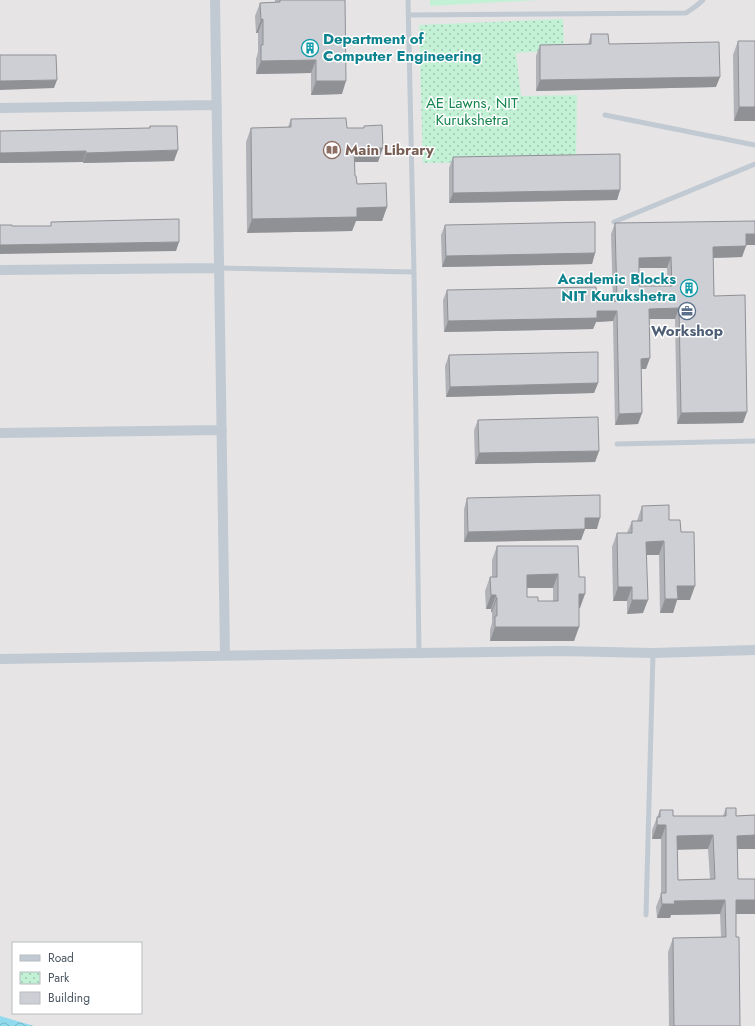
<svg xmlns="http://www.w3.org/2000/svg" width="755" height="1026" viewBox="0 0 755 1026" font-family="Jost,sans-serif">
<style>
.education{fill:#e6e4e5;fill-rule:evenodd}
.grass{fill:#c3f1d5}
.park{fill:url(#park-dots)}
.water{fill:url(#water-waves)}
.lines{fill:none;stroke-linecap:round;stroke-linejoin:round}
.service{stroke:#c1cad2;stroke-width:5}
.minor{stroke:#c1cad2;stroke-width:10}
.wall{fill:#b0b2b7;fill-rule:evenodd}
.shaded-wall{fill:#909195}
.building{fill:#cdcfd5;stroke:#909195;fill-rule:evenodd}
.labels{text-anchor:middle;stroke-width:3;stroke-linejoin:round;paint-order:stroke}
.culture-label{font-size:15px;font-weight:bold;fill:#0d838f;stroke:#fff;text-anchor:start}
.park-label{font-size:15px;fill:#17864f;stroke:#fff}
.education-label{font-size:15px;font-weight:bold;fill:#785e54;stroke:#fff;text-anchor:start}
.service-label{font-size:15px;font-weight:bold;fill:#4e5e75;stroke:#fff}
</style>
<defs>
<pattern id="park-dots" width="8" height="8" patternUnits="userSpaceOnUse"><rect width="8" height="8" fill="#c3f1d5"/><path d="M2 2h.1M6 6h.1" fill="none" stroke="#a0c6b0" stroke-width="1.8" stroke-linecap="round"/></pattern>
<pattern id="water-waves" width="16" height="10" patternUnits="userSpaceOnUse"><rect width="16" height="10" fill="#90daee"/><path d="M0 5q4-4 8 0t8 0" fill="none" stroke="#78b4c4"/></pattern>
</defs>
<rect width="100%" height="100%" fill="#f5f3f3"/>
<!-- education -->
<path class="education" d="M0,0h755v1026h-755zM13,943h128v70h-128z"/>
<!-- grass -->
<path class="grass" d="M430,0h109l-109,6z"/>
<!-- park -->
<path class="park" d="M563,19l1,31 -48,3 5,43 56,-1 -1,66 -153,2 -4,-138z"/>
<!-- water -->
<path class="water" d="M0,1016l34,10h-34z"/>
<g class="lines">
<!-- service -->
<path class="service" d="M408,0l6,272 5,381
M409,15l277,-2 10,-7 7,-6
M605,115l150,30
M614,222l141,-58
M219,268l195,4
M617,444l138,-3
M646,915l7,-262"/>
<!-- minor -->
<path class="minor" d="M215,0l10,655
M0,108l217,-3
M0,270l219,-2
M0,433l222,-3
M0,659l560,-8 93,2 102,-3"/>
</g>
<!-- wall -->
<path class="wall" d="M275,0h70l-3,94 -31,1v-22l-55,1v-15l2,-7v-19h-2l-1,-17 5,-13 15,-1z
M591,34l18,10 107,43 -180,4v-35l4,-11 48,-1z
M738,41l17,80h-21l-1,-66z
M291,119l56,9h17v-2l14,36h-24l1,14 2,8 30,23 -5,14h-26l-4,10 -105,2 -1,-91 5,-14 37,-1z
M150,126l24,35 -91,2v-1l-83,1 149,-35z
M453,157l167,33 -3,10 -168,3v-35z
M615,223l131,22 -4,12 -29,1 1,38 29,127 -66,1 -2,-105h-26l-3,50h-5l1,44 -4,11 -23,1 -2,-104 -17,1 -3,7 -149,3 -1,-32 4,-10 150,12 16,-1 -2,-67zM639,268h28l1,18h-29z
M445,225l150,28 -3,11 -150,3 -1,-32z
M449,355l149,28 -4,10 -148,4 -1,-31z
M478,420l121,31 -4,11 -120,2 -1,-34z
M467,498l130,31h-12l-4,11 -117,2v-33z
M642,506l27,14 12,12 9,68h-13l-4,13h-13l-1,-58h-12l-4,58 -16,1v-13h-14l-1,-54 5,-14h10l5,-12h5z
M497,546l82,31 1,31h-1v19l-5,14h-84v-11l2,-7v-11h-1v-3h-5l-1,-18 5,-14h2v-17zM527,588h26v13h-15l-11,-4z
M726,808l10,8 19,-1v34h-18l1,30h17v35h-19v23l4,89h-71l-1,-74 5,-14 48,-1 -1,-23 -49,1 -1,3h-13l-1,-11 5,-13v-55h-9v-9l8,-20 13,6h50zM677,849h31l2,30 -32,1z"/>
<!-- shaded-wall -->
<path class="shaded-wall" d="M263,19l-5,14h-2l5,-13z
M316,60l-5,13 -55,1 5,-13z
M720,77l-4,10 -180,4 4,-11z
M57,80l-3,8 -54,2v-9z
M316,81h30l-4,13 -31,1z
M739,107h16v14h-21z
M354,148h29l-5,14h-29z
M178,150l-4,11 -91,2 3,-10z
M86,151l-3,11 -83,1v-10z
M620,190l-3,10 -168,3 4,-10z
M387,207l-5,14h-26l-4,10 -105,2 5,-14 105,-11z
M746,234h9v11h-13z
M179,242l-3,9 -176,3v-9z
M746,246l-4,11 -33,1 4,-11z
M595,253l-3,11 -150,3 4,-11z
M671,257l-4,11h-32l4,-10z
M679,308l-4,11h-30l4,-10z
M597,311h20l-4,10 -17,1 -3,7 -149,3 4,-11z
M650,358l-4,11h-9l4,-10z
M598,383l-4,10 -148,4 4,-10z
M747,412l-4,11 -66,1 4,-11z
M642,413l-4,11 -23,1 4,-11z
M599,451l-4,11 -120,2 4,-11z
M585,518h15l-3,11h-16z
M585,529l-4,11 -117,2 4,-10z
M664,541l-5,14h-18l5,-13z
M558,574l-5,14h-31l5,-13z
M677,586h18l-5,14h-13l-4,13h-13l5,-14z
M618,587h14l-5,14h-14z
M579,594h6l-5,14h-6z
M491,595h5l-5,14h-5z
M496,598h1l-5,14h-1z
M632,600h16l-5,13 -16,1z
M495,627h84l-5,14h-84z
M657,825h9l-5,14h-9z
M713,835l-5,14 -36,1 5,-14z
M755,835v14h-23l5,-13z
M725,900l-5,14 -49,1 -1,3h-13l5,-14 12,-3z
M736,900h19v14h-24z"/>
<!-- building -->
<path class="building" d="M280,0h65l1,81h-30v-21l-55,1v-16h2v-26l-2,1 -1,-17 20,-1z
M591,34h17l1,10 110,-2 1,35 -180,3v-35l51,-1z
M738,41h17v66h-16z
M0,55h56l1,25 -57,1z
M346,118l1,10h17v-2l18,-1 1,23h-29l1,28h1l1,8 29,-1 1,24 -30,1v9l-105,2 -1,-91 40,-1v-8z
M150,126h27l1,24 -92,3v-2l-86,2v-22l150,-3z
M620,154v36l-167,3v-36z
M179,219v23l-179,3v-20h12v1h39v-4z
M755,221v13h-9v12l-33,1 1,49 31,-1 2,117 -66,1 -2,-105 -30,1 1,49 -9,1 1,54 -23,1 -2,-103h-20v7l-149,3 -1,-31 149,-3 1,15 20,-1 -2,-78zM671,257l1,29h-33v-28z
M595,222v31l-149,3 -1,-31z
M598,352v31l-148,4 -1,-32z
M598,417l1,34 -120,2 -1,-33z
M600,495v23h-15v11l-117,3 -1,-34z
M669,505v15h11l1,12h13l1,54h-18l1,13h-13l-1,-58 -18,1 2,58h-16v-13h-14l-1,-54h15v-12h10v-15z
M497,546h81l1,31h6v17h-6v33h-84v-11h2v-18h-1v-3h-5l-1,-18h7zM558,574v27h-20v-4h-11v-22z
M726,808h10v8l19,-1v20l-18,1 1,43h17v21h-19v37h3l1,89h-66l-1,-88 53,-1 -1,-37 -51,1 1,3h-13l-1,-11h5v-68h-9v-8h3v-7h13v6h53zM713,835l2,44 -37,1 -1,-44z"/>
<!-- icons -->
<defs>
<g id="building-ring" transform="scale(0.9)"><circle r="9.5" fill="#fff" stroke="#0f9aa8" stroke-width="1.5"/><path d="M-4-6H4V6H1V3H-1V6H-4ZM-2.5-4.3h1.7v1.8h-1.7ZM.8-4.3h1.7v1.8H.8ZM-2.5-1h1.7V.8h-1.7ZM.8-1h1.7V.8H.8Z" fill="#0f9aa8"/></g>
<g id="library-ring" transform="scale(0.9)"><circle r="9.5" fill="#fff" stroke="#8d6e63" stroke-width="1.5"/><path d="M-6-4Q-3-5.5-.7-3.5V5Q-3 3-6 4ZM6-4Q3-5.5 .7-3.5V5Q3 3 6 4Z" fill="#8d6e63"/></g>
<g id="office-ring" transform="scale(0.9)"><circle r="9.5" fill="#fff" stroke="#5c6f8a" stroke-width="1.5"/><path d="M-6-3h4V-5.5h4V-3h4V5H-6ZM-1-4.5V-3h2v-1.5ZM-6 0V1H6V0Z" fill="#5c6f8a"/></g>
</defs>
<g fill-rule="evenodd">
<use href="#building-ring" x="310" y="48"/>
<use href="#library-ring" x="332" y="150"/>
<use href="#building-ring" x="689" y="288"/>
<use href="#office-ring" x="687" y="311"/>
</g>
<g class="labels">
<!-- culture labels -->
<g class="culture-label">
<text x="323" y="44">Department of<tspan x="323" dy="17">Computer Engineering</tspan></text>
<text x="676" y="284" text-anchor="end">Academic Blocks<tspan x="676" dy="17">NIT Kurukshetra</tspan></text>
</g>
<!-- park labels -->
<g class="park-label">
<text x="472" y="108">AE Lawns, NIT<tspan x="472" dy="17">Kurukshetra</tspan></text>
</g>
<!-- education labels -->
<g class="education-label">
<text x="345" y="155">Main Library</text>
</g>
<!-- service labels -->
<g class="service-label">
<text x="687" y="336">Workshop</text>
</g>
</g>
<!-- legend -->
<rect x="12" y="942" width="130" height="72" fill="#ffffff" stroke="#b7bbc0"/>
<rect x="20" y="955" width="20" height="6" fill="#c1cad2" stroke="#b7bbc0"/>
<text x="48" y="962" font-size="12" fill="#4a5661">Road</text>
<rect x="20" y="972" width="20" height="12" fill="url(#park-dots)" stroke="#b7bbc0"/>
<text x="48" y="982" font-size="12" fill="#4a5661">Park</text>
<rect x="20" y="992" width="20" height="12" fill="#cdcfd5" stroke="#b7bbc0"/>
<text x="48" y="1002" font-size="12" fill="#4a5661">Building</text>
</svg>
